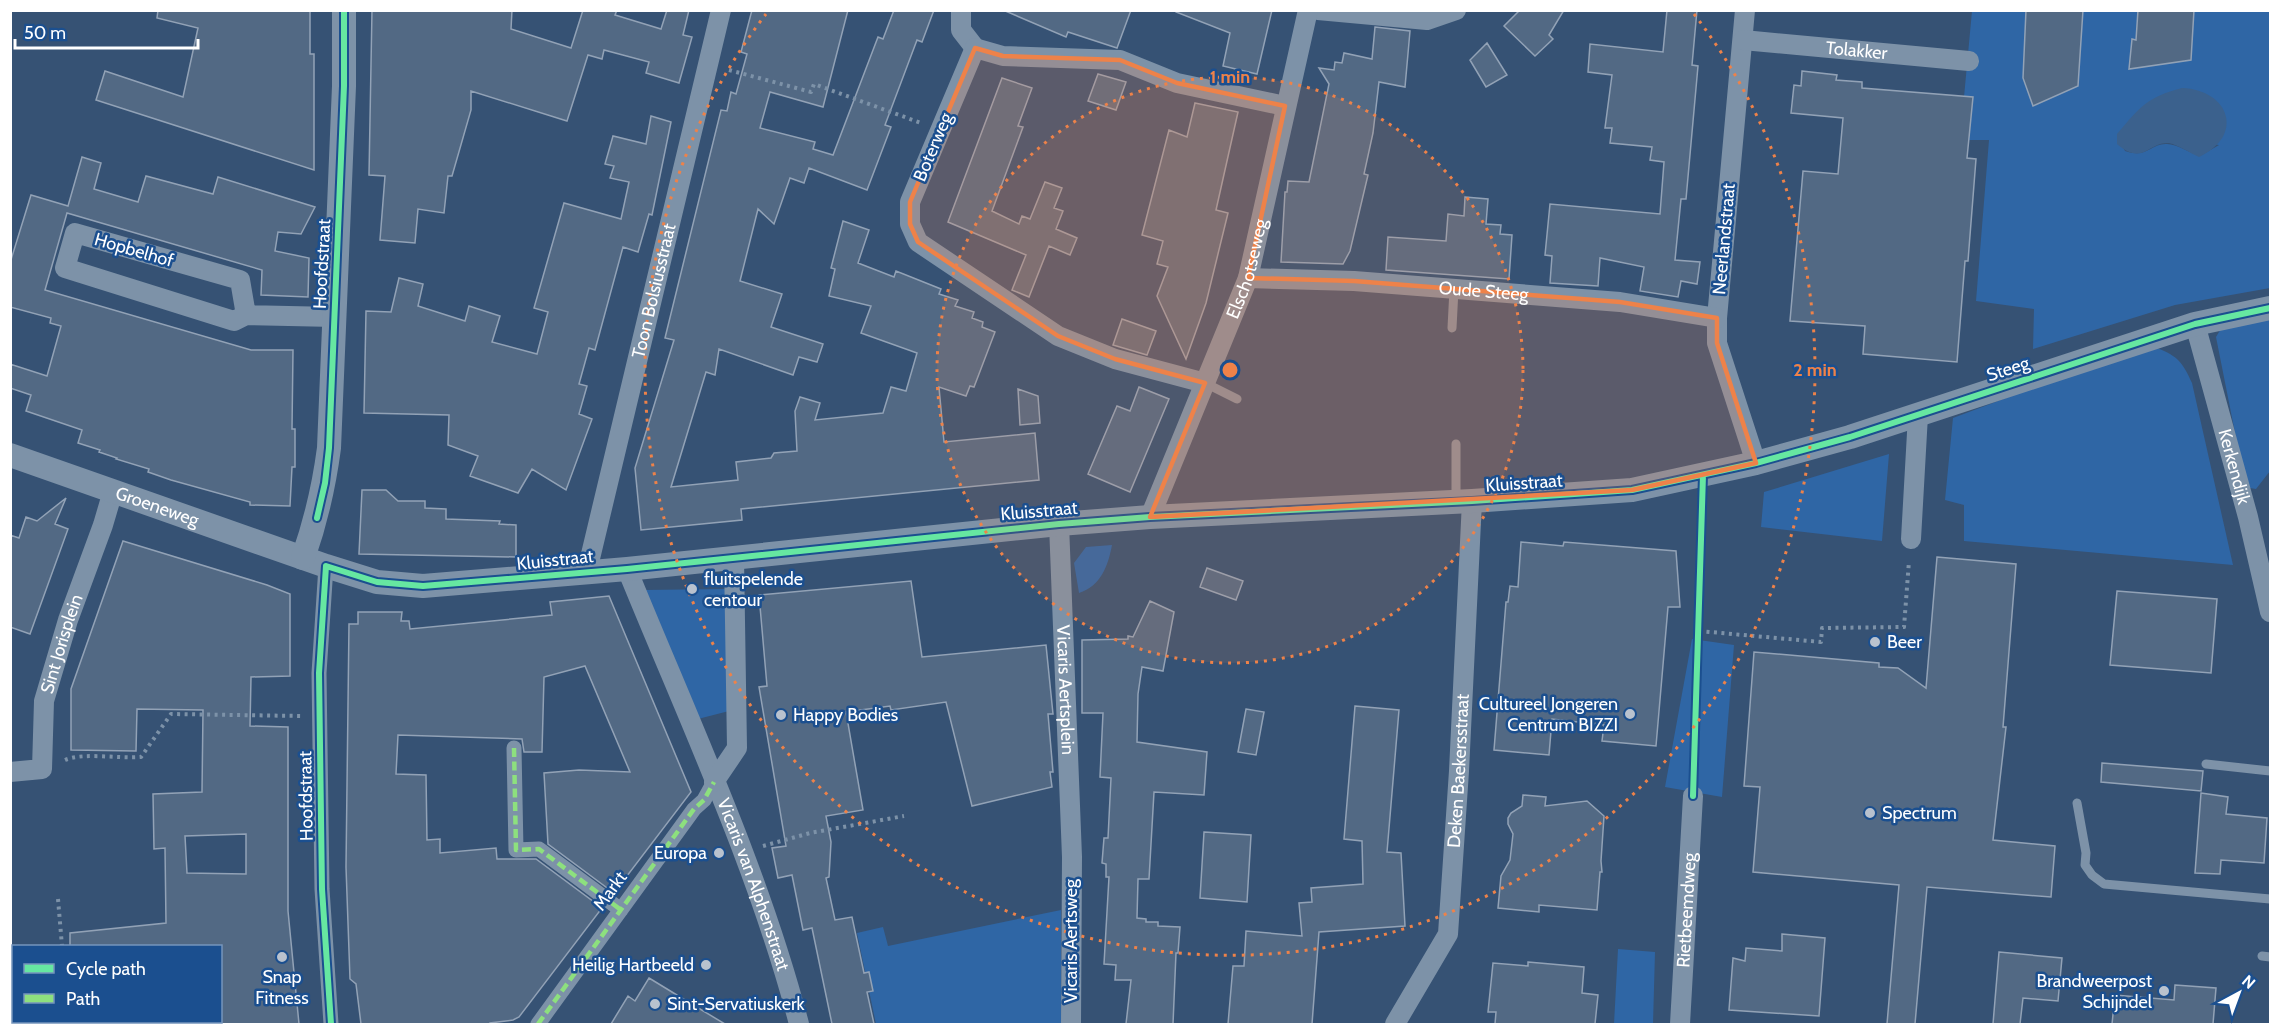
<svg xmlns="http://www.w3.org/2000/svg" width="2281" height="1035" viewBox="0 0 2281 1035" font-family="Cabin,sans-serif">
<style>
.green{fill:#2f66a5;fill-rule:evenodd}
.water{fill:#3b618d}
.building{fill:#526984;stroke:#92a2b6;stroke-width:1.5;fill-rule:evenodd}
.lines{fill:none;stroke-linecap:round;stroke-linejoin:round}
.path{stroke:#7d92a8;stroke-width:4;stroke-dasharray:3 4.5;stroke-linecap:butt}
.service{stroke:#7d92a8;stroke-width:9}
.pedestrian{stroke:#7d92a8;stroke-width:15}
.minor{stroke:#7d92a8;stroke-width:20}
.tertiary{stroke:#7d92a8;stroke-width:24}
.quiet{stroke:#8de07e;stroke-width:4.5;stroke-dasharray:9 4.5;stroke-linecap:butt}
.cycleway-casing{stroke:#1b4f8f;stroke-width:10}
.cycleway{stroke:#66e7a1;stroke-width:6}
.marked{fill:#ee8249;fill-opacity:0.2;stroke:#ee8249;stroke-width:4.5;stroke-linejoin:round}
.ring{fill:none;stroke:#ee8249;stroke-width:3;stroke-dasharray:3 6}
.poi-dot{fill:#b9c2ce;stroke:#1b4f8f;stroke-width:2}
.labels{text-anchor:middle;stroke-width:5;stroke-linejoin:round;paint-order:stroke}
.street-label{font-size:18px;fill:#fff;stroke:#1b4f8f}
.poi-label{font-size:18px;fill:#fff;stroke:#1b4f8f;text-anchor:start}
.centre{fill:#ee8249;stroke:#1b4f8f;stroke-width:3}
.ring-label{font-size:18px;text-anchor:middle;font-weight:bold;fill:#ee8249;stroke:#1b4f8f;stroke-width:5;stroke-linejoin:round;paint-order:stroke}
</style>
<rect width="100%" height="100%" fill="#365274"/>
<!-- green -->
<path class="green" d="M1972,11h298v277l-95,17 -142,44 1,-40 -58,-8 13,-161h-29zM2117,134l102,11 -19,11c-10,-3 -23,-12 -33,-12 -17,-1 -19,15 -42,7z
M2270,316v155l-14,18 -6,-1 -6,-10 -28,-141 6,-10z
M2157,348c21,8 26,15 35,35l41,182 -269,-24v-36l-19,-5 8,-82 125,-47z
M1889,454l-7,87 -121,-14 3,-35z
M1112,545c-4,21 -11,41 -33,48l-5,-30 12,-16z
M727,589l2,122 -35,9 -51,-130z
M1692,639l42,6 -12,152 -57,-10z
M1061,910v114h-185l-19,-91 26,-6 5,19z
M1618,949l37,3 -2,72h-39z"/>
<!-- water -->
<path class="water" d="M2182,88c48,2 63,48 17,69 -9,-4 -21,-12 -30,-14 -21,-2 -25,24 -52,1v-10c23,-27 30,-37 65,-46z"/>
<!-- building -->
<path class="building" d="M158,10h152v44h4v116l-218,-70 9,-29 78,26 15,-69 -41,-10z
M372,10h140l-1,19 60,19 12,-38h34l-2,5 46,14 6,-19h22l-6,25 9,2 -13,46 -33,-10 3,-11 -45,-12 -2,9 -14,-4 -21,66 -96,-30v19l-19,66h-4l-4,37 -26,-4 -3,34 -35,-3 5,-64 -16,-1z
M752,10h96l-25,97 -53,-15 -10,36 55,14 -2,7 20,6 45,-118 5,2 11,-29h40l-12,32 -5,-2 -32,85 6,2 -24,63 -58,-22 -5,15 -14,-5 -16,46 -16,-15 -18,72 42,13 -11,33 52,17 -6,18 -18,-5 -6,18 -74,-26 -4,26 -9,-3 -35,115 67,-7 -2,-18 35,-4 3,-5 23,-2 -2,-40 5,-14 20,6 -5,17 68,-7 8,-26 15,4 11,-38 -56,-20 10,-27 -42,-10 6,-27 -4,-1 12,-47 26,9 -11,33 36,14 2,-6 45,18 -2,5 19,6 -3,6 19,6 -2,6 11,4 -1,5 13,5 -21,55 -4,-1 -4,10 -27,-9 5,55 91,-9 4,47 -298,29 1,11 -101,10 -6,-62 39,-128 -9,-2 56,-228 6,1 4,-19 5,2 11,-40 -6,-2z
M1003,10h128l-14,38 -49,-16 -2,5z
M1176,10h96l-15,64 -34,-8 7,-33 -54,-21z
M1520,10h44l-15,25 4,4 -18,17 -31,-30z
M1667,10h30l-5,55 6,1 -12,133h-5l-6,61 25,2 -3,22 -16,-3 -3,16 -38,-6 4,-24 -44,-9 -2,28 -48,-3 2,-27 -7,-1 5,-51 110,10 4,-52 -14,-2 2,-13 -42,-4 2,-15h-7l7,-53 -24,-3 2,-28 73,8z
M2026,10h57l-5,76 -45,20 -10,-28z
M2138,10h56l-3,50 -62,9 3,-30 4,1z
M1375,27l35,4 -5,56 -26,-5 -6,51 -9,41 4,1 -18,76 -7,13 -62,-2 4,-70h2l1,-11 21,1 20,-98 -10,-16 15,2 1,-8 7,1 2,-10 28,6z
M1487,43l20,32 -21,12 -16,-27z
M1802,71l35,4 -1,5 26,2v6l111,9 -6,61 9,1 -8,102h-3l-8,101 -94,-8 2,-28 -75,-5 13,-150 35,3 5,-56 -52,-5 3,-28 7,1z
M1098,74l28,8 -10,28 -28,-9z
M1002,78l30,10 -14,38 5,1 -31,84 27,13 3,-8 8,3 15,-37 17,6 -8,20 9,3 -7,18 21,9 -7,17 -21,-9 -20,51 -17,-7 14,-35 -78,-33z
M1195,103l43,9 -22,98 12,3 -22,90 -20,56 -29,-63 11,-29 -11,-3 6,-23 -21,-6 27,-105 18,7z
M651,116l20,6 -19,93 -3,-1 -11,38 -15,-5 -28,103 -6,-2 -10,36 8,2 -8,28 13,5 -26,71 -34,-21 -14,24 -48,-17 8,-20 -30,-11 1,-30 -85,-2 2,-102 25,1 8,-34 24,6 -5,22 47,15 4,-15 31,10 -8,26 45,12 11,-42 -14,-4 30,-105 57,16 8,-37 -19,-4 4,-12 -9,-2 8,-28 33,8z
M82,157l19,6 -7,26 44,13 8,-26 67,18 5,-17 97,30 -14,27 -23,-2 -3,19 34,7 -1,39 -47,-2 1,-25 -195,-57 -22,77 206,60h42l-1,79h3v38h-3l-2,39 -40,-1v-3l-79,-22 -23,-8 1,-3 -33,-10 1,-1 -18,-6 1,-2 -22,-7 4,-13 -56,-19 5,-16 -21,-7v-24l37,12 14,-50 -11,-3 1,-5 -41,-11v-44l21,-68 37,11z
M1465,197l23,2 -2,25 15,1 -1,9 12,1 -3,44 -123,-9 2,-33 58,4 2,-27 16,2z
M1122,319l34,12 -9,24 -34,-10z
M1139,387l30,12 -39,93 -42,-18 29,-68 13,5z
M1018,389l20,7 2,27 -20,2z
M362,490h24l12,11h27v7l21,1v10l54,2 -1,3 17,1v32l-157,-3z
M66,498l-11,26 13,5 -38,105 -20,-7v-92l9,3 7,-21 11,4z
M123,541l144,44 23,9v82l-39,1 -1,49 38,1v184l11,113h-79v-78h-150v-13l96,-10 -1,-75 -11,1 -1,-55 49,-2 1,-82 -66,-1 -1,42 -65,-1v-61zM246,834v40l-59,-1 -2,-37z
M1521,542l42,4 1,-4 112,9 4,56h-12l-12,139 -54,-5 2,-16 -52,-6 -3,36 -55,-5 12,-148h2l2,-16 8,1z
M1937,557l79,7 -13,163h3l-13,113 62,6 -4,51 -124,-10 -12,137h-28l12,-139 -146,-13 7,-85 -16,-1 10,-134 125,11v4l19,1 28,20z
M1207,568l36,13 -7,19 -36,-13z
M911,581l11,76 124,-12 7,69h-5l5,58h-3l2,15 -80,19 -26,-104 -55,8 -1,-4 -44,6 17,98 -37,6 5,26 -2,35 -3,1 9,42 17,-3 12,56 5,-1 4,19 -6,1 7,32h-42l-20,-96 -9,2 -11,-55 -14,3 -6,-30 14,-2 -27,-159 8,-1 -8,-91z
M2117,591l100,8 -6,74 -101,-8z
M609,596l82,196 -77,101 -66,-49 -4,-71 35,-3 51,2 -45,-106 -41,11 -2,75h-18l-2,-13 -124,-4 -2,39 30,1 1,65 13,-1v14l56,-5 1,11h39l66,49 -83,109 -6,3 -23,3v1h-129l-5,-40 -6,-5 -4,-112 3,-243h9v-12h44l-1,9h8l1,8 142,-14 -2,-13z
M1150,601l24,11 -11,59 -21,-4 -4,27 -1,48 70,10 -3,43 -50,-3 -5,87h-11l-1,39 9,1v3h12v4l22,1 -2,26h-2l-3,71h-47l5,-44h-16l1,-15 -12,-1 5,-87h-3v-13l-4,-1 2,-25h4l3,-60 -11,-1 3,-64h-21v-73l46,-1v-3l5,1z
M1355,706l44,4 -12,142 14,1 4,73 -86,6 -7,92h-84l5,-58h11l2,-35 56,5 -3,-33 13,-1 -1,-14 52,-4 -1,-43 -18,-2z
M1246,709l18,3 -8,43 -18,-3z
M2102,763l101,8 -2,20 -100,-9z
M2201,793l27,4 -2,17 41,4 -3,45 -43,-3 -1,14 -25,-1z
M1523,795l23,2 -1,9 42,-5 17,15 -3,45 1,11h-2l-3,38 -58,-5v7l-41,-4 3,-32 9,-16 3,-26 -5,-10v-6l3,-5 11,-7z
M1204,832l47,3 -4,67 -47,-4z
M1782,934l43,4 -6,78 -90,-6 4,-52 12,3 1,-13 36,3z
M1999,952l63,6 -4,43 -35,-3 -3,26h-27z
M1528,962l56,5 -2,26 16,2 -3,29h-100l1,-12h-8l5,-49 35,3z
M649,978l41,25 35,21h-114l17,-28 7,5z
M2175,985l41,3 -3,36h-101l3,-29 59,5z"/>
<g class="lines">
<!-- path -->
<path class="path" d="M729,70l82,22 3,-8 107,39
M1699,631l122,11 1,-14 82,-1 5,-66
M65,760c19,-8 53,-1 76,-3l30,-43 130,2
M763,846l47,-13 94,-17
M58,899l4,47
M70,1022l1,2"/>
<!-- service -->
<path class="service" d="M1452,328l2,-39
M1205,383l32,16
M1456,501v-57
M2206,764l64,7
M2077,803l9,50 -1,12 7,10 12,9 166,15
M2262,956l8,1"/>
<!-- pedestrian -->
<path class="pedestrian" d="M326,566l-7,107 3,216 9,135
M514,748l2,102 23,-1 82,61
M538,1024l156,-215 10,-9 10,-18"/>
<!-- minor -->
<g class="minor">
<path d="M961,10v20l14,18"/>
<path d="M1318,10l109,10 29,-10"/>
<path d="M1745,10l-28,308v25l39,120"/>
<path id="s1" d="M1743,40l226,21"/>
<path d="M975,48l-65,154v22l8,18 140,94 57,23 90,24"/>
<path d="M975,48l28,8 117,4 57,23 108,23"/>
<path id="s2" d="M1248,278l106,3 266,21 97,16"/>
<path d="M246,315l-6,-35 -165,-47 -10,35 169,53 12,-6 89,2"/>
<path id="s3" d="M2195,324l53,193 22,95"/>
<path id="s4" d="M1150,517l98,-239 60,-268"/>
<path id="s5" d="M1059,524l13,333 -1,167"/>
<path d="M1911,539l7,-124"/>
<path id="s6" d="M627,569c61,150 131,298 172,455"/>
<path id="s7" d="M587,571l134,-561"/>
<path id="s8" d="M10,772l32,-3 2,-68 24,-81 35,-95 10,-34"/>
<path d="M714,782l23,-34 -3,-190"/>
<path id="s9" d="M1395,1024l53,-90 11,-163 13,-270"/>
<path id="s10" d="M1680,1024l13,-228"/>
</g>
<!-- tertiary -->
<g class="tertiary">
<path id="s11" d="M10,455l316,111 51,16 46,4 204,-17 432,-45 91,-7 322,-16 160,-11 124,-27 94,-26 345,-113 75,-16"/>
<path d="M303,558c13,-37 21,-72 26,-110l15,-362v-76"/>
</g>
<!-- quiet -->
<path class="quiet" d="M514,748l2,102 23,-1 82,61
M538,1024l156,-215 10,-9 10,-18"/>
<!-- cycleway casing -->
<g class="cycleway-casing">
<path id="cycleway" d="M317,518l8,-35 4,-35 15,-362v-76
M1693,796l10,-321
M331,1024l-9,-135 -3,-216 7,-107 51,16 46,4 204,-17 432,-45 91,-7 322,-16 160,-11 124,-27 94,-26 345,-113 75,-16"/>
</g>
<!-- cycleway -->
<use href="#cycleway" class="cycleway"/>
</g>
<!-- marked area -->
<path class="marked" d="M975,48l28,8 117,4 57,23 108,23 -37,172 106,3 266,21 97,16v25l39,120 -124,27 -482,27 55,-134 -90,-24 -57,-23 -140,-94 -8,-18v-22z"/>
<!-- distance rings -->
<circle cx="1230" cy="370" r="293" fill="#ee8249" fill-opacity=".12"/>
<g class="ring">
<circle cx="1230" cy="370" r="293"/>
<path d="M1694 14A585 585 0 1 1 766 14"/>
</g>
<!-- markers -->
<g class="poi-dot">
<circle cx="692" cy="589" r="6"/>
<circle cx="1875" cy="642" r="6"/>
<circle cx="1630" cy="714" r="6"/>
<circle cx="781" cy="715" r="6"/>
<circle cx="1870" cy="813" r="6"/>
<circle cx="719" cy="853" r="6"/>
<circle cx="282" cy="957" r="6"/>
<circle cx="706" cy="965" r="6"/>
<circle cx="2164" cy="991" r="6"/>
<circle cx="655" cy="1004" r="6"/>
</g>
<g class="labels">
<!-- street labels -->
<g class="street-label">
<text dy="6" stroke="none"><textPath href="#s1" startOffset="114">Tolakker</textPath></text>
<text transform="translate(933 147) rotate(-67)" y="6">Boterweg</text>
<text transform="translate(1724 239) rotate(-85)" y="6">Neerlandstraat</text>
<text transform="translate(134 250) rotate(16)" y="6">Hopbelhof</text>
<text transform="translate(322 264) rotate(-87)" y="6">Hoofdstraat</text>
<text dy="6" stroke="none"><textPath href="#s4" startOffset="267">Elschotseweg</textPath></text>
<text dy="6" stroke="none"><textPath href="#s7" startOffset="288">Toon Bolsiusstraat</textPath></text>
<text dy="6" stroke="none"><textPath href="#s2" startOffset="236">Oude Steeg</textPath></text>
<text transform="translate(2008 369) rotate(-18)" y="6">Steeg</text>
<text dy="6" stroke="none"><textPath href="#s3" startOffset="148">Kerkendijk</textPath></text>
<text transform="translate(1524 483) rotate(-4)" y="6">Kluisstraat</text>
<text dy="6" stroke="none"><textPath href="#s11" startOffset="156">Groeneweg</textPath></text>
<text transform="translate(1039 511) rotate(-5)" y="6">Kluisstraat</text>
<text transform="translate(555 560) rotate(-6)" y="6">Kluisstraat</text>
<text dy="6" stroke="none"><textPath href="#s8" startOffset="160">Sint Jorisplein</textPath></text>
<text dy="6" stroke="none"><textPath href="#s5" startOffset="166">Vicaris Aertsplein</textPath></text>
<text dy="6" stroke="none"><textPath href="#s9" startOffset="268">Deken Baekersstraat</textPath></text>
<text transform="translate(306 796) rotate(-91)" y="6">Hoofdstraat</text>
<text dy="6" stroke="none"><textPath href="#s6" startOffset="340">Vicaris van Alphenstraat</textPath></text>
<text transform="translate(610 891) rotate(-54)" y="6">Markt</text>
<text dy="6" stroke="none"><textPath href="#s10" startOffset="114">Rietbeemdweg</textPath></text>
<text transform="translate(1071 941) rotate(-90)" y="6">Vicaris Aertsweg</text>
</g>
<!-- poi labels -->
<g class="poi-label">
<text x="704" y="585">fluitspelende<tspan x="704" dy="21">centour</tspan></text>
<text x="1887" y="648">Beer</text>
<text x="1618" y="710" text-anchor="end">Cultureel Jongeren<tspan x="1618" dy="21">Centrum BIZZI</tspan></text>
<text x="793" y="721">Happy Bodies</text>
<text x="1882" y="819">Spectrum</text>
<text x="707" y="859" text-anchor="end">Europa</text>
<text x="694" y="971" text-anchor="end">Heilig Hartbeeld</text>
<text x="282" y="983" text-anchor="middle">Snap<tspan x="282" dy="21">Fitness</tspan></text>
<text x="2152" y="987" text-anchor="end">Brandweerpost<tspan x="2152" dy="21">Schijndel</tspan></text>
<text x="667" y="1010">Sint-Servatiuskerk</text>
</g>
</g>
<circle cx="1230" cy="370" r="9" class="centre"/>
<g class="ring-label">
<text x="1230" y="83">1 min</text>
<text x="1815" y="376">2 min</text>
</g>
<!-- border -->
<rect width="2281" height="1035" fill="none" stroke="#ffffff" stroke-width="24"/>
<!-- legend -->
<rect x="12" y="945" width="210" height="78" fill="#1b4f8f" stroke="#7695bc" stroke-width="1.5"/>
<rect x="24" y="964" width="30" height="9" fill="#66e7a1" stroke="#7695bc" stroke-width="1.5"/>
<text x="66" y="975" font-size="18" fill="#ffffff">Cycle path</text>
<rect x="24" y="994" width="30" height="9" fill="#8de07e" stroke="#7695bc" stroke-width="1.5"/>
<text x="66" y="1005" font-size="18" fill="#ffffff">Path</text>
<!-- north arrow -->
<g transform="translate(2239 993) rotate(41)" stroke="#1b4f8f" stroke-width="4.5" paint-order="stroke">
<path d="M0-4.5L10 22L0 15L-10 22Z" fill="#ffffff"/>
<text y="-9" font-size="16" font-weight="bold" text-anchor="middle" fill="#ffffff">N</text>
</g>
<!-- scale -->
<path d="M15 39v9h183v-9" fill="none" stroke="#ffffff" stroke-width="3"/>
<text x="24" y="39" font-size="18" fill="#ffffff" stroke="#1b4f8f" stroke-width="4.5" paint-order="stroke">50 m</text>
</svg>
